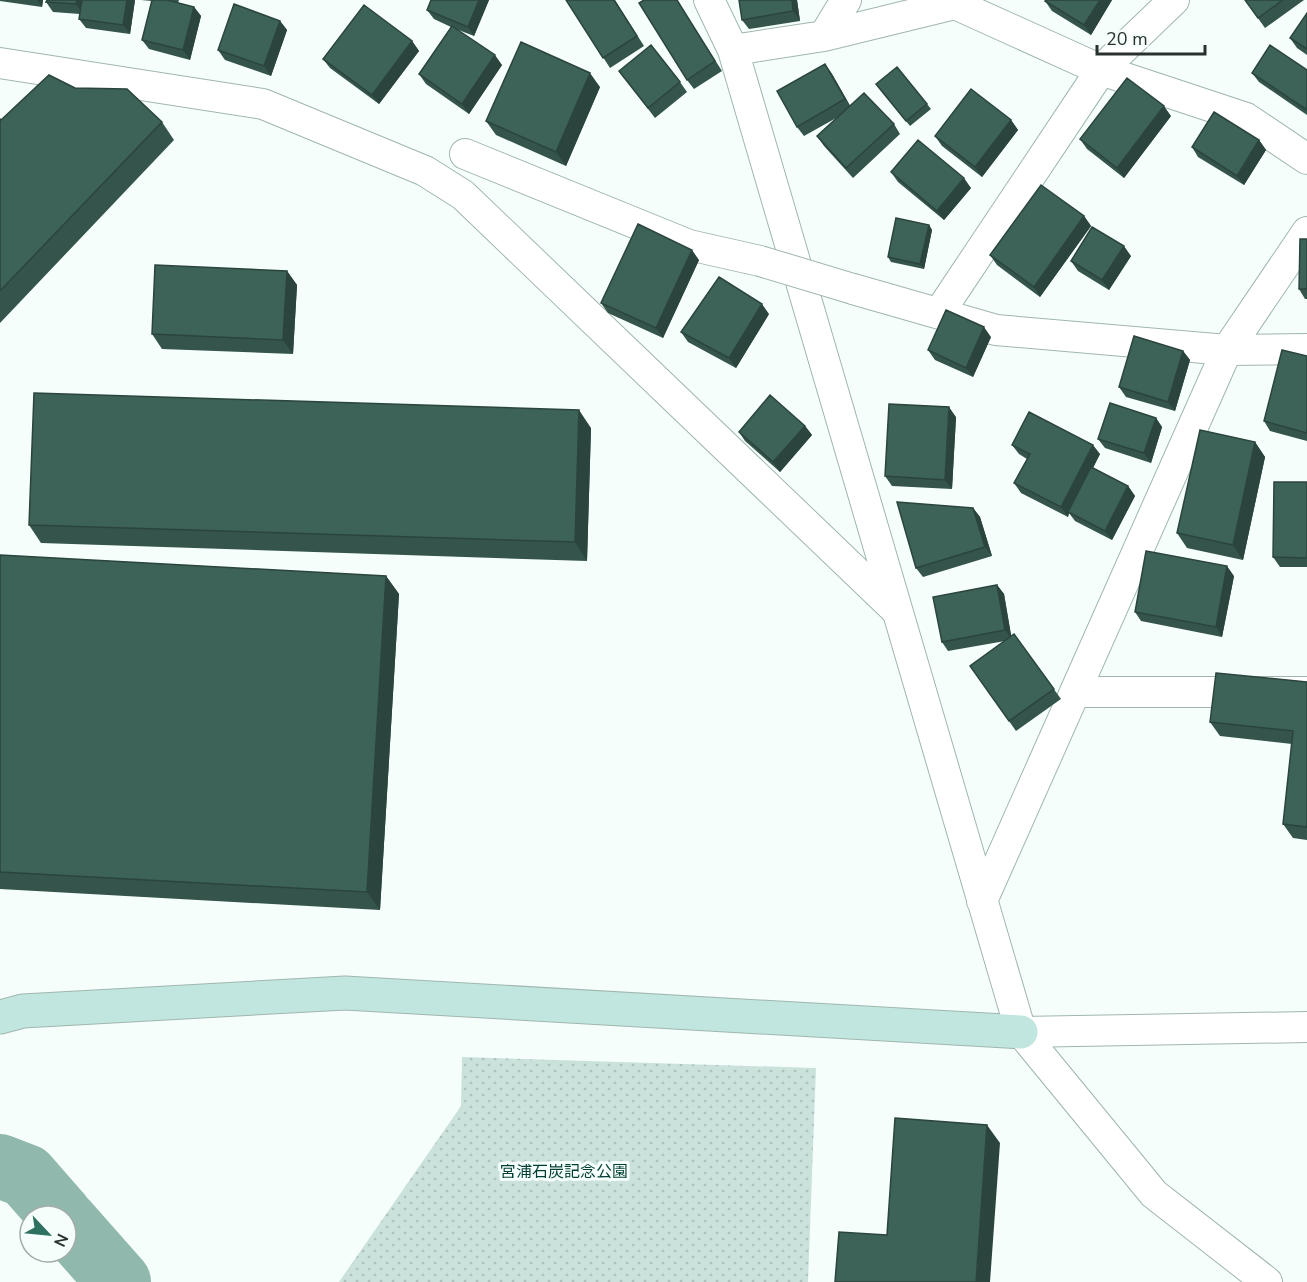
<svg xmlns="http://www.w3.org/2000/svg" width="1307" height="1282" viewBox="0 0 1307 1282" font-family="'Nunito Sans','Noto Sans JP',sans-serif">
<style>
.park{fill:url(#park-dots)}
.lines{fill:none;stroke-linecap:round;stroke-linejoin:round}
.river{stroke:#90b8ad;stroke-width:64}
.street-casing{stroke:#a0b6af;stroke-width:32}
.secondary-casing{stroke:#a0b6af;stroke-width:35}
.street{stroke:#fff;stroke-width:30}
.secondary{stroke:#c1e6df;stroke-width:33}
.street-bridge-casing{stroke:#a0b6af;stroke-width:32;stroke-linecap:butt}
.street-bridge{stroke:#fff;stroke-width:30}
.wall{fill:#34544c}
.shaded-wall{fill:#2b453e}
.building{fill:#3d6258;stroke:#2b453e;stroke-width:1.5}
.labels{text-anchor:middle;stroke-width:6;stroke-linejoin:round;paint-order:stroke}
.park-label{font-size:16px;fill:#003d32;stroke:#f5fefb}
</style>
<defs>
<pattern id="park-dots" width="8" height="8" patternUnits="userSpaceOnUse" patternTransform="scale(1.5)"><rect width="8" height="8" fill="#cae2db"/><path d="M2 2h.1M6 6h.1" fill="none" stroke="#aec2bc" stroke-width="1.8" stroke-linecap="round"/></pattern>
</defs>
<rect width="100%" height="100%" fill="#f5fefb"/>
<!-- park -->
<path class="park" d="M462,1057l354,11 -8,214h-469l122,-176z"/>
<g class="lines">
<!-- river -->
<path class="river" d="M0,1166l26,10 35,40
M66,1222l53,60"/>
<!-- street casing -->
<g class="street-casing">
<path id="street" d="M709,0l24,50 288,982 133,162 113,88
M824,36l22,-36
M733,50l91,-14 131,-32 146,66 145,48 61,41
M0,63l263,41 162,67 38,24 433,415
M465,154l224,91 71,16
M853,289l143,41 231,20 80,-1
M939,313l162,-243 73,-70
M1076,692h231
M982,901l245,-551 80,-118
M1021,1032l286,-5"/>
</g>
<!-- secondary casing -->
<g class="secondary-casing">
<path id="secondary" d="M0,1017l23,-6 322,-18 676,39"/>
</g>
<!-- street -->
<use href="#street" class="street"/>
<!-- secondary -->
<use href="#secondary" class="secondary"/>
<!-- street-bridge casing -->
<g class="street-bridge-casing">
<path id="street-bridge" d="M760,261l93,28"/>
</g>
<!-- street-bridge -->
<use href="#street-bridge" class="street-bridge"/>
</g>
<!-- wall -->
<path class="wall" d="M0,0h43l-1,7 -42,-6z
M135,0l-5,34 -44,-6 -7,-9 1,-5 -27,-2 -7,-10z
M141,0h38l-1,3 16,4 7,9 -11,44 -41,-11 -7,-9 10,-39z
M489,0l-15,36 -18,-7 46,36 -33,49 -43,-30 -7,-10 32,-47 -17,-8 -7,-9z
M566,0h49l29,46 -34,22z
M677,0l45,71 -28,18 -7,-9z
M739,0h58l3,21 -51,8 -7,-9z
M1046,0h66l-21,35 -39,-24 -7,-10z
M1245,0h59l-39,28z
M1307,13v42l-10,-7 -7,-10z
M280,21l7,9 -16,46 -46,-16 -7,-10z
M412,41l7,10 -40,53 -49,-36 -7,-9z
M825,64l7,10 18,32 44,18 6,10 -47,44 -29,-32 -7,-10 21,-19 -34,19 -7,-9z
M1307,70v45l-48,-33 -7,-9z
M619,71l61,11 7,10 -32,26z
M600,87l-34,79 -70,-31 -10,-14z
M75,88l87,34 12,18 -174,183v-204l1,1z
M880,89l47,15 4,5 -21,17z
M1171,116l-47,62 -37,-29 -7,-10z
M1011,120l7,10 -36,47 -40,-31 -7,-10z
M1259,140l7,10 -22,35 -46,-28 -6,-10z
M891,172l80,16 -27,32 -46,-38z
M1084,216l7,10 -51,71 -43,-32 -7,-10z
M929,225l3,5 -8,39 -33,-7 -3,-5z
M1307,239v60h-2l-6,-10z
M1131,256l-22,34 -31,-19 -7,-10z
M699,260l-36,78 -55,-25 -7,-10z
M287,271l10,14 -4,69 -131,-5 -10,-15z
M769,314l-33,54 -48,-26 -7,-10z
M991,337l-18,40 -38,-17 -7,-10z
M1183,351l7,9 -15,51 -49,-14 -7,-10z
M1307,356v85l-37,-10 -6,-10z
M956,417l-4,72 -60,-3 -7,-10z
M1156,418l6,9 -11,36 -46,-15 -7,-9z
M805,426l7,9 -32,37 -35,-31 -6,-9z
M591,428l-4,133 -546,-18 -12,-18z
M1255,442l10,15 -22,103 -56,-12 -10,-15z
M1012,445l88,9 -7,14 35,18 7,10 -23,44 -37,-19 -6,-8 -1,4 -47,-24 -7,-10 13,-24 -8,-5z
M1307,482v85h-27l-7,-10z
M973,508l7,9 12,39 -69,21 -7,-9z
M0,555l386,21 13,18 -19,316 -380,-21z
M1234,576l-12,61 -81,-16 -6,-9z
M997,585l7,9 7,42 3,-2 47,65 -45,32 -46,-65 35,-25 -57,10 -6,-9z
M1307,682v158l-14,-2 -10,-14 9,-80 -72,-8 -10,-14z"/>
<!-- shaded-wall -->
<path class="shaded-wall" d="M37,0h6l-1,7z
M77,0h7l-1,14 -7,-10z
M127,0h8l-5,34 -7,-9z
M479,0h10l-15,36 -6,-9z
M792,0h5l3,21 -7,-10z
M1100,0h12l-21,35 -7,-10z
M194,7l7,9 -11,44 -7,-10z
M280,21l7,9 -16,46 -7,-10z
M412,41l7,10 -40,53 -7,-9z
M495,55l7,10 -33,49 -7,-10z
M825,64l7,10 20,35 -7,-10z
M590,73l10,14 -34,79 -10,-14z
M1164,106l7,10 -47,62 -7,-10z
M1011,120l7,10 -36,47 -7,-10z
M1259,140l7,10 -22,35 -7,-9z
M964,178l7,10 -27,32 -7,-9z
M1084,216l7,10 -51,71 -6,-10z
M929,225l3,5 -8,39 -4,-5z
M1124,246l7,10 -22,34 -7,-10z
M692,250l7,10 -36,78 -7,-10z
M287,271l10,14 -4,69 -10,-14z
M762,304l7,10 -33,54 -7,-10z
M984,327l7,10 -18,40 -7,-9z
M1183,351l7,9 -15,51 -7,-9z
M949,407l7,10 -4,72 -7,-9z
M579,410l12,18 -4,133 -12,-19z
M1156,418l6,9 -11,36 -7,-10z
M805,426l7,9 -32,37 -7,-10z
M1255,442l10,15 -22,103 -10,-15z
M1093,445l7,9 -30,58h-2l1,1 -1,4 -7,-10z
M1128,486l7,10 -23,44 -7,-9z
M973,508l7,9 12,39 -7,-9z
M1227,566l7,10 -12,61 -6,-10z
M386,576l13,18 -19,316 -13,-18z
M997,585l7,9 8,46 -7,-10z
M987,1125l13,18 -10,139h-14z"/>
<!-- building -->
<path class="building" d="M47,0h30l-1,4 -30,-2z
M82,0h45l-4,25 -44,-6z
M152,0h15l27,7 -11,43 -41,-10z
M431,0h48l-11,27 -41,-17z
M566,0h48l23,36 -34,22z
M644,0h33l38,61 -28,19 -48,-77z
M739,0h53l1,11 -51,9z
M1046,0h54l-16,25 -39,-24z
M1245,0h38l-25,18z
M234,4l46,17 -16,45 -46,-16z
M364,5l48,36 -40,54 -49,-36z
M1307,13v36l-17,-11z
M452,26l43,29 -33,49 -43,-30z
M521,42l69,31 -34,79 -70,-31z
M651,45l29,37 -32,26 -29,-37z
M1270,45l37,25v40l-55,-37z
M825,64l20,35 -48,28 -20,-36z
M897,67l30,37 -21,17 -30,-37z
M49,75l26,13 52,1 35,33 -162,169v-172l1,1z
M1127,78l37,28 -47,62 -37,-29z
M971,89l40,31 -36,47 -40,-31z
M864,93l30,31 -48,44 -29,-32z
M1214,112l45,28 -22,36 -45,-29z
M918,140l46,38 -27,33 -46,-39z
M1041,185l43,31 -50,71 -44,-32z
M896,218l33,7 -9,39 -32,-7z
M638,224l54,26 -36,78 -55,-25z
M1092,227l32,19 -22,34 -31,-19z
M1300,239h7v50h-8z
M155,265l132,6 -4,69 -131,-6z
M719,277l43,27 -33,54 -48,-26z
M946,310l38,17 -18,41 -38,-18z
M1134,336l49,15 -15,51 -49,-15z
M1282,350l25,6v77l-43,-12z
M34,393l545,17 -4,132 -546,-17z
M770,395l35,31 -32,36 -34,-30z
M1110,403l46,15 -12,35 -46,-14z
M889,404l60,3 -4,73 -60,-4z
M1029,412l64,33 -32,62 -47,-24 16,-29 -18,-9z
M1200,430l55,12 -22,103 -56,-12z
M1091,467l37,19 -23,45 -37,-19z
M1274,482h33v76l-34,-1z
M897,502l76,6 12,39 -69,21z
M1146,551l81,15 -11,61 -81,-15z
M0,555l386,21 -19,316 -367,-20z
M997,585l8,45 -63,12 -9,-45z
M1014,634l40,55 -45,32 -39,-55z
M1216,673l91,9v145l-24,-3 10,-93 -83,-9z
M895,1118l92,7 -11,157h-141l4,-50 48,3z"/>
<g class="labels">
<!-- park labels -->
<g class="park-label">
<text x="564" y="1177">宮浦石炭記念公園</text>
</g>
</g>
<!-- north arrow -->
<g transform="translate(48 1234) rotate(116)"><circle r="28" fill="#f5fefb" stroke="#a3aca9" stroke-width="1.5"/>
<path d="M0-4.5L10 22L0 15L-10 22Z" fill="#2f7161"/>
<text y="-9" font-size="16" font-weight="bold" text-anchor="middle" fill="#28312f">N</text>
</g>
<!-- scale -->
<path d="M1097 45v9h108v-9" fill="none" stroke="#28312f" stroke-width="3"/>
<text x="1106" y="45" font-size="18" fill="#28312f" stroke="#f5fefb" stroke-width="4.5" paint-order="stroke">20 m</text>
</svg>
